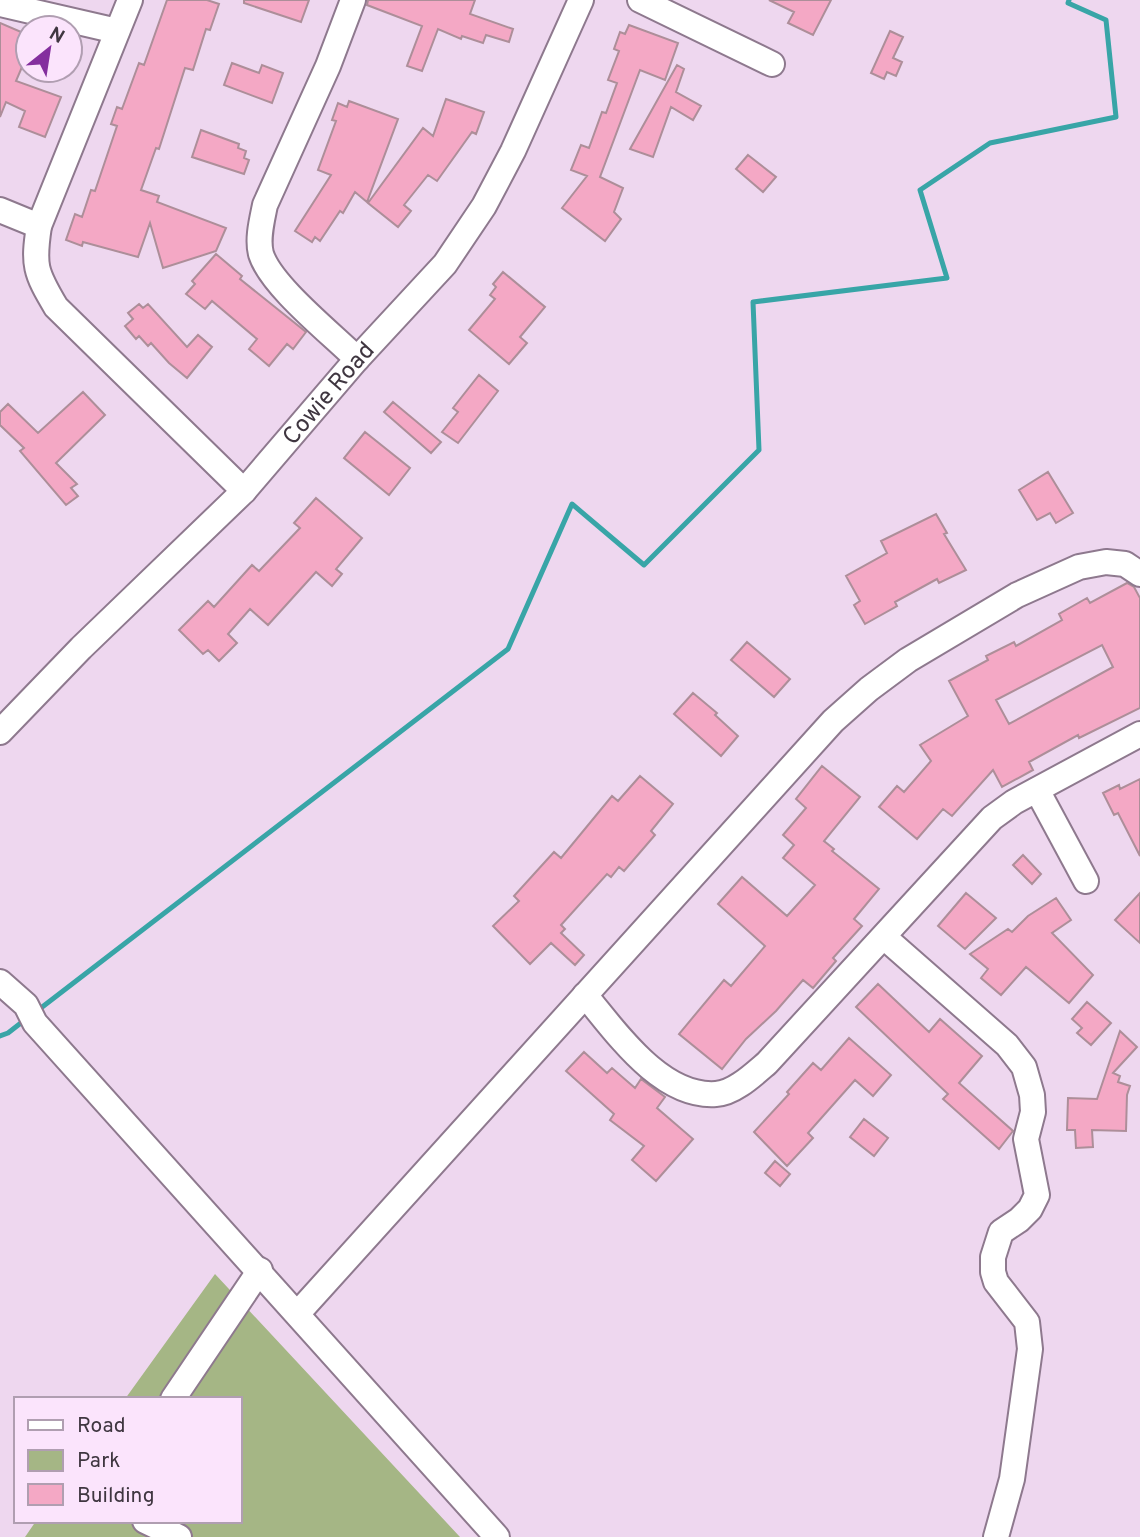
<svg xmlns="http://www.w3.org/2000/svg" width="1140" height="1537" viewBox="0 0 1140 1537" font-family="Overpass,sans-serif">
<style>
.green{fill:#a5b685}
.lines{fill:none;stroke-linecap:round;stroke-linejoin:round}
.stream{stroke:#38a5a7;stroke-width:5}
.building{fill:#f4a8c5;stroke:#ad8e99;stroke-width:2;fill-rule:evenodd}
.minor-casing{stroke:#8e798e;stroke-width:28}
.minor{stroke:#fff;stroke-width:24}
.labels{text-anchor:middle;stroke-width:5;stroke-linejoin:round;paint-order:stroke}
.street-label{font-size:24px;fill:#3f3640;stroke:#fbe4fc}
</style>
<rect width="100%" height="100%" fill="#eed7ef"/>
<!-- green -->
<path class="green" d="M215,1274l245,263h-435l11,-16h204v-122h-115z"/>
<g class="lines">
<!-- stream -->
<path class="stream" d="M37,1011l471,-362 64,-145 72,61 115,-115 -6,-148 194,-24 -27,-88 70,-47 126,-26 -10,-97 -38,-17 1,-3
M0,1036l8,-3 18,-14"/>
</g>
<!-- building -->
<path class="building" d="M167,0h40l12,4 -9,26 -4,-1 -13,41 -8,-2 -26,81 -3,-1 -15,42 18,6 -2,6 69,26 -10,23 -53,17 -13,-45 -12,34 -55,-15 -1,4 -16,-6 9,-26 7,3 9,-27 4,1 22,-65 -6,-2 6,-17 5,2 17,-46 5,2z
M244,0h65l-8,22 -57,-19z
M368,0h107l-5,14 43,15 -4,13 -23,-7 -3,8 -21,-7 -1,3 -23,-10 -16,42 -15,-5 15,-40 -55,-21z
M769,0h62l-18,35 -25,-12 6,-11z
M0,23l28,12v18l-12,28 45,16 -16,40 -26,-10 6,-16 -19,-9 -6,15z
M629,25l49,18 -13,37 -25,-10 -40,107 23,11 -9,24 7,7 -16,22 -43,-33 25,-32 -16,-6 10,-25 8,3 13,-36 4,1 11,-30 -9,-3 11,-29 -5,-2 6,-17 5,2z
M890,31l13,6 -10,21 9,4 -6,14 -9,-4 -3,7 -13,-6z
M232,63l27,10 3,-8 21,8 -11,30 -48,-18z
M677,65l7,4 -8,23 25,14 -8,14 -22,-13 -18,50 -23,-8z
M446,99l38,13 -8,22 -4,-2 -35,49 -9,-6 -24,30 7,6 -13,16 -30,-24 55,-75 10,8z
M349,101l49,18 -31,83 -12,-10 -12,21 -3,-2 -20,30 -5,-4 -3,5 -17,-11 36,-56 -13,-5 18,-49 -4,-1 6,-17 9,4z
M201,130l38,14 -1,4 8,3 -2,7 5,2 -5,14 -52,-17z
M748,155l28,22 -13,15 -27,-23z
M216,254l26,22 -2,3 66,53 -13,17 -6,-5 -18,22 -20,-17 8,-10 -45,-38 -7,8 -19,-15 9,-10 -3,-3z
M503,272l42,35 -25,30 7,6 -18,21 -40,-34 26,-31 -5,-4 6,-8 -3,-3z
M139,304l4,4 5,-4 39,43 11,-12 14,12 -25,31 -18,-15 -18,-20 -3,3 -9,-10 -3,3 -11,-13 8,-7 -5,-6z
M479,375l19,16 -40,52 -16,-11 16,-20 -5,-4z
M83,392l22,23 -49,48 21,21 -6,4 7,8 -12,9 -46,-54 4,-3 -24,-23v-13l8,-8 30,29z
M393,402l48,40 -10,11 -47,-41z
M365,432l45,36 -21,27 -45,-37z
M1048,472l25,41 -17,10 -6,-10 -13,7 -18,-30z
M316,498l46,40 -26,31 6,5 -10,12 -16,-14 -48,53 -18,-16 -22,25 9,9 -18,18 -11,-11 -5,4 -24,-24 29,-29 6,6 38,-42 7,6 41,-43 -6,-5z
M936,514l11,19 -3,1 22,36 -27,13 -2,-4 -42,23 2,4 -32,18 -11,-19 6,-4 -14,-25 41,-23 -6,-12z
M1127,583l7,4 6,11v110l-61,30 -1,-3 -49,27 4,8 -31,17 -9,-17 -41,46 -9,-7 -26,30 -38,-32 18,-21 7,6 27,-31 -11,-16 48,-29 -19,-35 39,-21 -2,-4 28,-14 2,4 46,-26 -3,-6 28,-16 3,5zM1102,645l11,22 -104,57 -13,-24z
M747,642l43,37 -16,18 -43,-37z
M693,693l24,20 -2,2 23,21 -17,20 -47,-42z
M822,766l38,31 -36,44 10,8 -2,2 47,38 -25,30 8,7 -29,32 3,3 -23,27 -10,-8 -27,31 -30,28 -24,30 -43,-35 45,-54 7,6 34,-40 -47,-42 24,-27 45,39 28,-31 -32,-27 11,-13 -11,-10 23,-27 -10,-9z
M640,776l33,28 -22,27 4,4 -31,36 -5,-4 -8,10 -4,-3 -46,51 4,4 -4,4 23,22 -9,10 -24,-22 -21,21 -37,-38 26,-25 -5,-5 40,-44 7,6 51,-62 6,5z
M1140,779v77l-22,-43 -4,2 -11,-22 16,-8 1,4z
M1023,855l18,19 -9,10 -19,-19z
M966,893l30,25 -31,31 -27,-23z
M1140,893v50l-25,-23z
M1056,898l15,22 -19,13 41,42 -24,28 -43,-36 -25,28 -20,-17 7,-9 -18,-15 38,-25 4,3 16,-16z
M878,984l51,48 11,-13 42,37 -23,27 54,48 -14,18 -56,-50 5,-5 -92,-87z
M1087,1002l24,21 -20,22 -14,-12 5,-5 -10,-9z
M1120,1031l17,16 -24,26 7,3 -2,6 12,4 -3,9 -1,36 -34,-1 1,17 -17,1 -1,-18h-8l1,-32 29,1z
M849,1038l42,37 -18,21 -18,-16 -47,53 5,5 -26,28 -33,-34 35,-38 -2,-2 26,-29 8,7z
M584,1052l23,21 5,-5 23,20 6,-9 24,18 -8,11 36,31 -37,42 -24,-21 12,-14 -34,-26 4,-6 -48,-43z
M864,1119l24,19 -14,18 -24,-19z
M775,1161l15,13 -10,12 -15,-13z"/>
<g class="lines">
<!-- minor casing -->
<g class="minor-casing">
<g id="minor">
<path d="M130,0l-91,226c-6,39 -4,46 17,81l188,184"/>
<path d="M353,0l-25,66 -63,139c-3,15 -8,34 -4,49 10,32 71,80 96,105"/>
<path d="M640,0l132,64"/>
<path d="M0,4l117,27"/>
<path d="M0,210l39,16"/>
<path id="s1" d="M0,732l81,-84 163,-157 113,-132 88,-95 39,-58 29,-55 68,-151"/>
<path d="M1037,790l49,91"/>
<path d="M884,937l123,108 17,22 8,28 1,17 -7,27 11,56 -7,14 -11,11 -18,12 -8,25v15l3,10 31,40 3,27 -18,130 -16,58"/>
<path d="M0,982l26,23 9,18 462,514"/>
<path d="M585,995c31,37 76,103 131,99 18,-1 37,-19 51,-31l225,-245 22,-16 126,-68"/>
<path d="M298,1313l535,-592 36,-32 39,-29 109,-65 62,-28 27,-5 19,2 15,10"/>
<path d="M173,1399l87,-129"/>
<path d="M145,1521l34,16"/>
</g>
</g>
<!-- minor -->
<use href="#minor" class="minor"/>
</g>
<g class="labels">
<!-- street labels -->
<g class="street-label">
<text dy="8" stroke="none"><textPath href="#s1" startOffset="472">Cowie Road</textPath></text>
</g>
</g>
<!-- legend -->
<rect x="14" y="1397" width="228" height="126" fill="#fbe4fc" stroke="#b09eb1" stroke-width="2"/>
<rect x="28" y="1420" width="35" height="10" fill="#ffffff" stroke="#b09eb1" stroke-width="2"/>
<text x="77" y="1432" font-size="21" fill="#3f3640">Road</text>
<rect x="28" y="1450" width="35" height="21" fill="#a5b685" stroke="#b09eb1" stroke-width="2"/>
<text x="77" y="1467" font-size="21" fill="#3f3640">Park</text>
<rect x="28" y="1484" width="35" height="21" fill="#f4a8c5" stroke="#b09eb1" stroke-width="2"/>
<text x="77" y="1502" font-size="21" fill="#3f3640">Building</text>
<!-- north arrow -->
<g transform="translate(49 49) rotate(30)"><circle r="33" fill="#fbe4fc" stroke="#b09eb1" stroke-width="2"/>
<path d="M0-5L12 26L0 18L-12 26Z" fill="#842f9e"/>
<text y="-10" font-size="19" font-weight="bold" text-anchor="middle" fill="#3f3640">N</text>
</g>
</svg>
